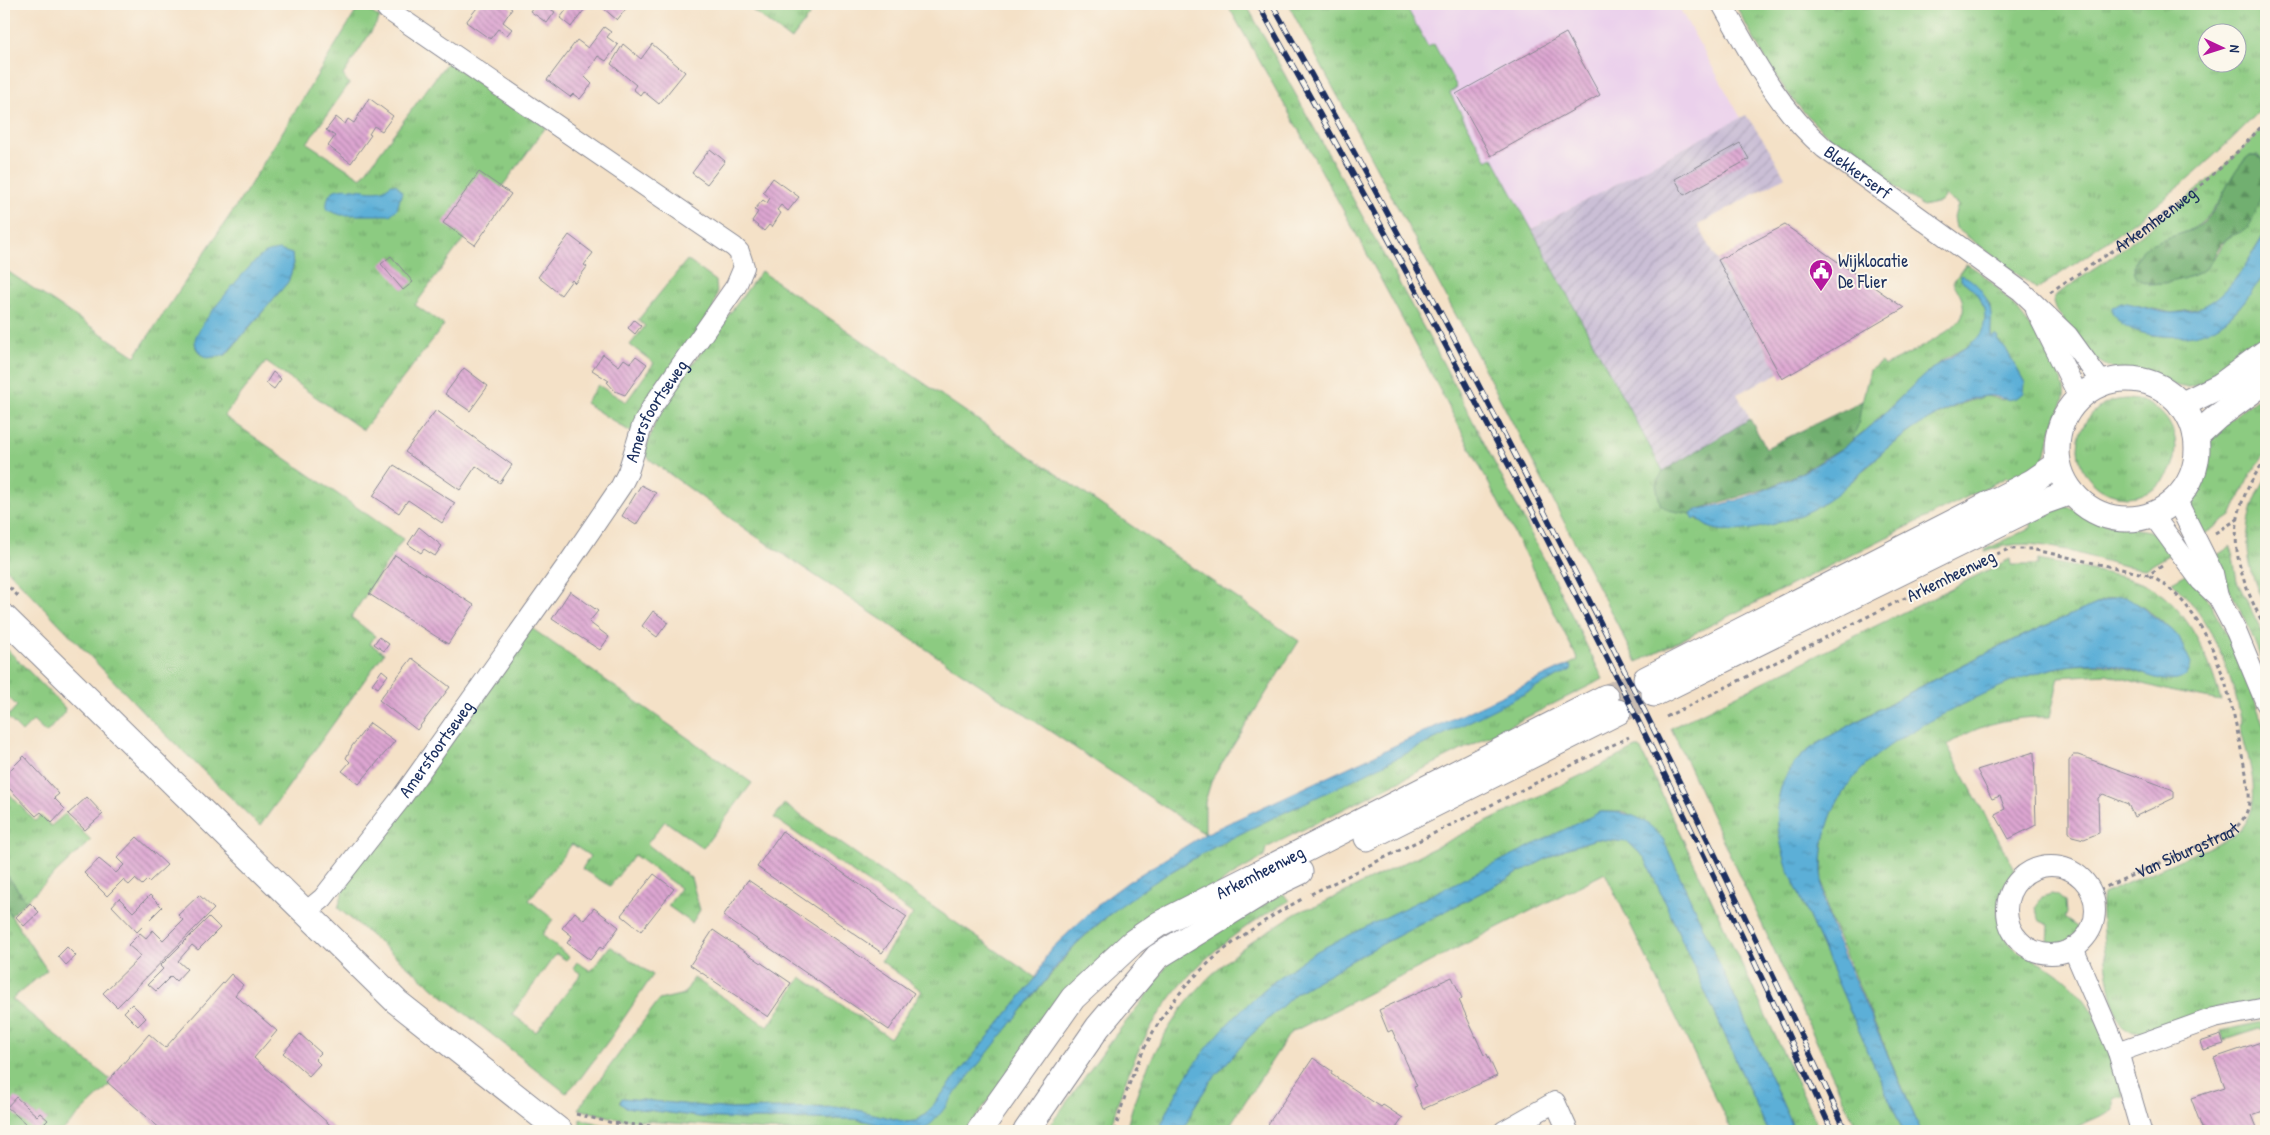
<svg xmlns="http://www.w3.org/2000/svg" width="2270" height="1135" viewBox="0 0 2270 1135" font-family="'Patrick Hand',sans-serif">
<style>
.built{fill:#ebd1ec}
.industrial{fill:url(#industrial-furrows)}
.grass{fill:url(#grass-tufts);stroke:#547d70;fill-rule:evenodd}
.forest{fill:url(#forest-firs);stroke:#466f66}
.water{fill:url(#water-ripples);stroke:#3c6f9a}
.building{fill:url(#building-back-hatch)}
.lines{fill:none;stroke-linecap:round;stroke-linejoin:round}
.major-tunnel{stroke:#c9bdb2;stroke-width:25;stroke-dasharray:25 12;stroke-linecap:butt}
.minor-casing{stroke:#888892;stroke-width:22}
.major-casing{stroke:#888892;stroke-width:27}
.path{stroke:#888892;stroke-width:3;stroke-dasharray:4 4;stroke-linecap:butt}
.minor{stroke:#fff;stroke-width:20}
.major{stroke:#fff;stroke-width:25}
.rail-casing{stroke:#1b2f5e;stroke-width:5.5}
.rail{stroke:#fbf7ec;stroke-width:4;stroke-dasharray:11;stroke-linecap:butt}
.labels{text-anchor:middle;stroke-width:4;stroke-linejoin:round;paint-order:stroke}
.street-label{font-size:18px;fill:#1b2f5e;stroke:#fbf7ec}
.poi-label{font-size:18px;fill:#1b2f5e;stroke:#fbf7ec;text-anchor:start}
</style>
<defs>
<pattern id="industrial-furrows" width="10" height="10" patternUnits="userSpaceOnUse" patternTransform="scale(1.25)"><rect width="10" height="10" fill="#cbbfd6"/><path d="M-1 1l2-2M0 10L10 0M9 11l2-2" fill="none" stroke="#aea4ba"/></pattern>
<pattern id="grass-tufts" width="24" height="20" patternUnits="userSpaceOnUse" patternTransform="scale(1.25)"><rect width="24" height="20" fill="#8ccb81"/><path d="M3 7l-1-3M5 7V3M7 7l1-3M15 17l-1-3M17 17v-4M19 17l1-3" fill="none" stroke="#72a56d"/></pattern>
<pattern id="forest-firs" width="22" height="20" patternUnits="userSpaceOnUse" patternTransform="scale(1.25)"><rect width="22" height="20" fill="#71af6f"/><path d="M5 1l3.5 6h-7zM16 11l3.5 6h-7z" fill="#5c8f5e"/></pattern>
<pattern id="water-ripples" width="26" height="14" patternUnits="userSpaceOnUse" patternTransform="scale(1.25)"><rect width="26" height="14" fill="#5cafd7"/><path d="M2 4q2-2 4 0t4 0M15 11q2-2 4 0t4 0" fill="none" stroke="#4b8fb2"/></pattern>
<pattern id="building-back-hatch" width="6" height="6" patternUnits="userSpaceOnUse" patternTransform="scale(1.25)"><rect width="6" height="6" fill="#dda6d1"/><path d="M-1 5l2 2M0 0l6 6M5-1l2 2" fill="none" stroke="#b288ad"/></pattern>
</defs>
<rect width="100%" height="100%" fill="#fbf7ec"/>
<filter id="ink" filterUnits="userSpaceOnUse"><feTurbulence type="fractalNoise" baseFrequency=".02" numOctaves="2"/><feDisplacementMap in="SourceGraphic" scale="10" xChannelSelector="R" yChannelSelector="G"/><feConvolveMatrix kernelMatrix="1 2 1 2 8 2 1 2 1" color-interpolation-filters="sRGB"/></filter>
<filter id="wash" filterUnits="userSpaceOnUse"><feTurbulence type="fractalNoise" baseFrequency=".0096" numOctaves="4" result="noise"/><feDisplacementMap in="SourceGraphic" scale="20" xChannelSelector="R" yChannelSelector="G"/><feGaussianBlur stdDeviation="1.12" result="paint"/><feColorMatrix in="noise" values="0 0 0 0 0 0 0 0 0 0 0 0 0 0 0 0 0 1.4 0 .05"/><feComposite in="paint" operator="in"/></filter>
<g filter="url(#wash)">
<rect width="100%" height="100%" fill="#f4e1c7"/>
<!-- built -->
<path class="built" d="M1405,4h272l64,114 -209,111 -39,-71 -6,3 -37,-68 7,-6 -23,-43 -6,3z"/>
<!-- industrial -->
<path class="industrial" d="M1746,115l24,35 15,27 -87,48 81,148 -42,21 13,25 -87,52 -131,-242z"/>
<!-- grass -->
<path class="grass" d="M744,4h74l-27,36z
M1227,4h19l197,359 103,200 57,116 -337,169 -2,9 -35,20 -192,157 -71,97h-46l6,-3 150,-184 43,-38 31,-22 60,-35 368,-189c-110,-222 -227,-441 -351,-656z
M1288,4h117l23,43 6,-3 23,43 -7,6 37,68 6,-3 170,313 42,37 -13,7 16,12 12,3 100,-24 37,-29 29,-28 34,-25 38,-19 28,-9 17,4 20,-10 2,-7 -18,-32 -13,-14 -3,1 -1,-33 -8,-13 -14,-14 -7,2c19,13 31,32 20,54 -7,12 -27,18 -38,26 -32,24 -59,56 -91,81l18,-71 11,-8 3,4c17,-9 77,-35 79,-54 2,-12 -5,-20 -10,-30l13,-18c33,14 89,90 98,124 3,14 -10,30 -13,43 -3,10 -4,20 -7,30l-24,17 -11,2 -2,-3 -370,185 -165,-317z
M1735,4h531v100c-71,76 -142,128 -229,185l-81,-61 -2,-11 4,-12 -12,-9 -5,6 -18,4c-49,-34 -99,-65 -135,-113 -21,-28 -37,-59 -53,-89zM2208,32h30v30h-30z
M360,5l20,13 -37,57 6,9 -42,59 54,35 86,-116 99,65 -131,178 29,20 -81,105 -97,-68 -42,54 179,123 -52,78 24,19 -5,8 14,9 -124,173 -110,-107 -146,-153v-297l131,87 112,-166zM292,254l1,13 -5,15 -62,73h-25l-5,-7 -1,-8z
M2266,126v105l-23,38 -16,20 -11,11 -15,8 -28,5 -52,-11 30,33c62,7 86,-16 115,-67v75c-16,12 -63,47 -83,44 -13,-1 -23,-11 -35,-14 -11,-3 -24,-1 -34,-4 -29,-10 -44,-40 -60,-64l-1,-4 3,-6c78,-52 144,-103 210,-169zM2250,155h8l5,4 -23,73c-20,7 -16,15 -27,27 -12,12 -48,26 -65,25l18,-46c39,-8 47,-26 65,-58 5,-10 10,-18 19,-25z
M687,260l29,21 1,13 -4,15 -79,125 -49,-31 13,-18 28,17 28,-39 -24,-18 15,-19 -7,-6z
M761,271l538,370 -87,138 -7,23v32l-457,-303 -99,-72 -3,-5v-6l15,-41z
M2266,391v62l-16,22 -19,41 -28,19 -12,-23 -1,-7 19,-64 5,-9z
M2078 448a49 49 0 1 1 98 0a49 49 0 1 1-98 0Z
M2266,478v130c-23,-44 -26,-87 0,-130z
M2059,505l19,5 30,14 41,7 6,3 16,20 -26,15c-52,-5 -108,-40 -159,-17l-1,-2 47,-23 -2,-3 17,-18z
M2231,546l6,35 29,59v31l-19,-48 -34,-65z
M2010,559l1,6h27v-5c30,6 86,14 112,27 39,21 60,73 71,114l-47,-9 -68,-18 -47,3 -9,40c-38,-1 -71,7 -103,28l68,125c-20,22 -25,53 -3,76 9,9 23,13 33,19 15,9 28,20 38,33 22,28 29,66 41,99l-10,1v12l-47,21h-146l-91,-212c-10,-38 -13,-81 8,-118 12,-21 30,-42 50,-56 40,-29 139,-77 187,-80 26,-2 50,3 75,11l29,-38c-11,-13 -44,-41 -61,-41 -9,-1 -21,7 -28,10 -77,30 -159,73 -231,113 -21,13 -49,24 -65,44 -25,30 -17,71 -6,105l115,262h-45l-187,-403z
M2188,573l21,29 19,34 21,47 17,51v267l-39,4 -76,27c-11,1 -21,2 -29,-6 -12,-12 -24,-116 -19,-132l130,-58c37,-27 14,-76 7,-112l2,-1c-11,-52 -30,-104 -70,-141z
M530,627l222,156 -49,65 -38,-27 -18,23 44,34 9,32 -8,13 -24,-17 12,-18 -46,-33 -24,31 -28,-17 8,-13 -18,-12 -43,56 24,19 -11,16 27,22 -3,3 -10,-6 -44,60 24,18 45,-58 -8,-6 4,-6 14,9 19,-25 43,29 -44,65 -30,40 -13,13 -123,-97 -105,-88 9,-29z
M4,646l61,62 -1,5 -18,20 -13,-12 -11,11 -15,-15 10,-11 -13,-13z
M1636,748h4l180,383h-25l-132,-292 -37,-27h-25l-327,169c-50,42 -91,89 -115,150h-33c20,-85 69,-157 145,-202 14,-8 29,-21 44,-22z
M4,788l31,33 6,-5 10,10 14,-12 26,26 -65,61 -22,-30z
M784,804l252,174 -110,136 -10,7 -10,1 -61,-15 -114,2 -108,-11 -4,4 6,5 75,10 43,2h110l11,1 33,11h-116l-162,-12 -41,-10 81,-109 25,-6 10,-16 74,49 33,-50 89,61 32,-47 -41,-30 32,-47 -139,-96z
M1596,839l32,3 17,16 123,273h-36l-127,-258 -315,160 -64,98h-43l11,-24 16,-25 39,-45 47,-44 67,-39 202,-105z
M1283,893l6,8c-99,53 -152,122 -179,230h-64l64,-89 41,-52 17,-27z
M2051,894l6,1 8,7 1,11 -2,5 16,11 -13,12 -19,4 1,-20 -9,-4 -5,-13 7,-11z
M4,905l43,65 -35,29 101,83 -51,49h-58z
M2266,1021v11l-7,-3 -35,11 -3,-9z
M580,1119l28,7 51,5h-70l-9,-3z"/>
<!-- forest -->
<path class="forest" d="M2250,155c11,0 15,4 16,16 0,11 -10,49 -19,57 -7,6 -16,6 -23,13 -9,8 -11,24 -22,30 -13,8 -69,25 -68,-3 0,-4 2,-10 5,-14 15,-19 46,-16 64,-31 21,-18 24,-51 47,-68z
M1862,401l-4,24 -6,16 -5,4 -47,28 -32,15 -69,21 -8,5 -23,-4 -8,-6 -4,-20 7,-13 87,-52 16,29z
M4,871l22,30 -15,15 -7,-11z"/>
<!-- water -->
<path class="water" d="M392,184l5,1 5,7 -5,17 -7,6h-49l-14,-5c-3,-36 35,-15 55,-20 3,-1 6,-4 10,-6z
M2266,231c0,11 3,27 0,38 -3,9 -11,18 -17,26 -26,35 -51,46 -95,40 -16,-2 -34,-8 -42,-23v-5l9,-5c17,2 35,11 52,11 49,0 72,-46 93,-82z
M279,250l13,4 1,13 -5,15 -63,73 -18,3c-7,-4 -12,-9 -12,-18 1,-13 53,-74 66,-84 5,-4 12,-5 18,-6z
M1961,275c15,4 29,24 30,39 1,8 -1,16 0,24l4,-3 3,2 -1,2 10,12 18,32 -1,10c-19,14 -21,1 -38,3 -9,1 -21,5 -29,9 -25,11 -50,27 -71,44 -23,19 -41,42 -67,57 -23,14 -103,41 -121,12l-4,1 -3,-5 8,-5c58,-9 127,-44 172,-83 21,-18 39,-40 61,-57 13,-10 44,-24 50,-38 9,-21 -4,-40 -21,-51z
M2117,596h8l7,4 40,30 7,8 12,26c-6,31 -44,10 -62,5 -8,-2 -18,-4 -26,-5 -48,-3 -93,17 -135,38 -84,41 -156,80 -145,189 3,31 20,62 32,90 22,50 44,100 66,150h-18l-115,-262c-11,-33 -19,-76 6,-105 18,-21 46,-33 70,-46 81,-46 166,-88 253,-122z
M1568,665l4,2 -1,3c-77,39 -155,79 -233,117 -92,44 -187,84 -261,156 -18,18 -32,39 -48,58 -24,31 -48,60 -72,90 -7,10 -25,36 -35,39 -23,5 -47,-9 -69,-11h-110l-43,-2 -75,-10 -5,-4 2,-5 109,11 114,-2 61,15 10,-1 10,-7 110,-136 12,-26 53,-50 27,-20 77,-48z
M1600,812c31,0 43,4 63,27l132,292h-27l-123,-273 -17,-16 -32,-3 -31,10 -202,105 -67,39 -47,44 -39,45 -16,25 -11,24h-24c30,-77 89,-136 158,-180z"/>
<g id="blocks">
<!-- building -->
<path class="building" d="M480,4h25l7,5 -9,13 9,7 -5,6 -9,-6 -8,10 -24,-17z
M535,4h8l12,8 -8,11 -17,-12z
M571,4h25l-3,4 -5,-3 -17,22 -11,-9z
M606,4h24l-13,16 -14,-12z
M604,27l7,5 -4,5 11,8 -12,16 -8,-5 -7,11 -7,9 8,8 -12,15 -7,-5 -3,3 -23,-17 30,-40 11,8z
M1566,33l34,62 -109,61 -35,-62z
M623,44l18,15 11,-15 33,28 -26,32 -16,-13 -3,4 -7,-6 3,-4 -25,-21z
M369,98l24,18 -11,15 -8,-5 -5,8 2,1 -20,28 -23,-17 7,-10 -9,-6 10,-13 9,7 3,-5 6,4z
M1740,143l9,16 -65,36 -9,-16z
M710,149l15,12 -18,23 -15,-11z
M479,172l32,22 -36,51 -32,-22z
M773,178l26,19 -11,14 -7,-6 -4,5 4,3 -9,14 -3,-2 -5,6 -12,-10 6,-9 -4,-2 9,-10 4,3 3,-5 -7,-6z
M1785,225l119,83 -122,71 -64,-119z
M569,235l24,18 -9,12 3,2 -12,16 -3,-3 -11,15 -23,-18z
M391,256l22,26 -10,8 -22,-26z
M634,320l7,6 -6,8 -7,-6z
M603,354l16,12 5,-7 6,4 6,-7 11,8 -22,31 -10,-4 -8,-9 2,-1 -17,-11z
M464,368l24,18 -18,25 -25,-17z
M273,372l8,7 -7,10 -8,-6z
M436,410l76,55 -12,18 -24,-17 -16,24 -55,-38z
M394,465l61,38 -13,20 -34,-23 -9,13 -26,-17z
M641,485l15,8 -20,32 -14,-9z
M419,527l23,19 -7,10 -11,-7 -3,4 -13,-9z
M395,555l79,50 -26,39 -79,-50z
M570,591l28,20 -9,11 20,15 -9,13 -48,-31z
M653,611l15,11 -11,15 -15,-11z
M379,637l10,7 -5,7 -10,-7z
M412,658l38,29 -33,43 -38,-30z
M382,670l6,5 -10,13 -6,-4z
M370,723l25,18 -36,43 -17,-13 8,-9 -4,-4 6,-12z
M2034,752l2,73 -27,14 -14,-25 10,-5 -5,-13 -8,3 -15,-29z
M2073,755h5l93,34 3,2v7l-40,19 -6,-13 -25,-10 -5,4 1,35 -15,6 -12,-3 -3,-4v-71z
M24,756l35,38 -5,4 11,11 -13,14 -11,-11 -5,4 -32,-33v-7z
M87,797l16,17 -18,16 -17,-16z
M782,831l125,86 -25,36 -125,-86z
M137,837l30,28 -18,17 -2,-2 -5,5 -7,-6 -6,6 -6,-5 -16,16 -23,-23 15,-14 17,14 8,-8 -7,-7z
M654,874l20,15 -33,42 -20,-16z
M748,880l166,113 -25,37 -166,-114z
M150,895l12,12 -25,25 -25,-26 7,-8 14,14z
M199,895l15,14 -97,98 -14,-14 38,-37 -13,-11 12,-12 6,5 7,-8 10,10 20,-20 -5,-5z
M30,903l9,9 -15,14 -8,-9z
M594,908l25,19 -16,22 -3,-2 -10,13 -23,-17 5,-7 -10,-8 13,-16 9,8z
M209,917l11,11 -22,22 -6,-5 -14,16 9,8 -11,12 -5,-5 -15,15 -8,-7 15,-15 -3,-3z
M713,930l78,53 -23,34 -78,-52z
M67,947l9,9 -10,9 -8,-9z
M231,974l12,11 -8,10 42,36 -23,27 83,73h-174l-56,-49 42,-48 16,14z
M1452,977l10,21 -3,2 25,55 3,-1 10,22 -74,33 -9,-22 3,-1 -25,-56 -4,2 -9,-22z
M132,1004l14,14 -8,8 -14,-14z
M300,1034l21,19 -6,6 5,5 -11,12 -26,-23z
M2221,1035l3,9 -21,6 -3,-8z
M2261,1042l5,11v57l-14,5 6,15 -55,1 -12,-33 34,-11 -11,-29z
M1313,1058l19,13 -1,3 50,33 2,-2 20,13 -9,13h-116l-10,-7z
M16,1097l21,19 3,-3 8,7 -11,11h-3l-27,-24z"/>
</g>
</g>
<g filter="url(#ink)">
<use href="#blocks" fill-opacity="0" stroke="#888892" stroke-width="1"/>
<g class="lines">
<!-- major-tunnel -->
<path class="major-tunnel" d="M1606,697l40,-18
M1618,712l36,-18"/>
<!-- minor casing -->
<g class="minor-casing">
<g id="minor">
<path id="s3" d="M1722,4c30,53 56,104 102,144l197,143 47,45 34,47"/>
<path d="M2036,310l43,87"/>
<path d="M2176,499l37,74 5,24"/>
<path d="M2152,514l49,67 17,16 18,34 30,72"/>
<circle cx="2051" cy="910" r="44"/>
<path id="s4" d="M306,912l17,-14 79,-101 168,-236 51,-75 7,-14 14,-46 10,-19 84,-121 8,-19 -5,-15 -5,-5 -347,-238"/>
<path d="M2073,948l45,104 23,79"/>
<path d="M2118,1052l96,-34 52,-10"/>
<path d="M1504,1131l51,-29 13,29"/>
</g>
</g>
<!-- major casing -->
<g class="major-casing">
<g id="major">
<circle cx="2127" cy="449" r="70"/>
<path d="M2181,405l39,-19 46,-34"/>
<path d="M2196,436l21,-19 49,-36"/>
<path d="M4,617l393,385 163,129"/>
<path d="M1646,679l386,-197 26,-18"/>
<path d="M1654,694l389,-192 28,-10"/>
<path d="M1367,838l251,-126"/>
<path id="s5" d="M979,1131l94,-133 60,-56 26,-18 447,-227"/>
<path d="M1026,1131l72,-104 59,-70 120,-74 23,-11"/>
</g>
</g>
<!-- path -->
<g class="path">
<path id="s1" d="M2050,292c77,-50 156,-101 216,-171"/>
<path d="M2266,459c-46,61 -33,108 0,170"/>
<path d="M2215,533l23,-14"/>
<path d="M1989,557l20,-8h22l117,26 17,-11"/>
<path d="M4,582l17,17"/>
<path d="M1666,717l299,-149"/>
<path id="s2" d="M2092,893l138,-61c11,-8 18,-17 19,-31 1,-15 -4,-31 -7,-46 -9,-47 -19,-96 -47,-137 -12,-19 -27,-33 -47,-43"/>
<path d="M1311,894l318,-157"/>
<path d="M576,1114l37,9 99,8"/>
<path d="M1115,1131c30,-118 82,-174 187,-232"/>
</g>
<!-- minor -->
<use href="#minor" class="minor"/>
<!-- major -->
<use href="#major" class="major"/>
<!-- rail casing -->
<g class="rail-casing">
<path id="rail" d="M1258,4c208,367 401,743 574,1127
M1272,4c207,368 396,744 574,1127"/>
</g>
<!-- rail -->
<use href="#rail" class="rail"/>
</g>
</g>
<!-- icons -->
<defs>
<g id="civic-pin" transform="scale(1.25)"><path d="M0 17L-7.5 6A9.5 9.5 0 1 1 7.5 6Z" fill="#b5179e" stroke="#fbf7ec"/><path d="M-.6-6.5H3V-4.5H.6V-3L4-1V1h2V6H-6V1h2V-1L-.6-3ZM-1.2 2.5V6h2.4V2.5Z" fill="#fff"/></g>
</defs>
<g fill-rule="evenodd">
<use href="#civic-pin" x="1821" y="271"/>
</g>
<g class="labels">
<!-- street labels -->
<g class="street-label">
<text dy="6" stroke="none"><textPath href="#s3" startOffset="219">Blekkerserf</textPath></text>
<text dy="6" stroke="none"><textPath href="#s1" startOffset="128">Arkemheenweg</textPath></text>
<text dy="6" stroke="none"><textPath href="#s4" startOffset="614">Amersfoortseweg</textPath></text>
<text transform="translate(1951 576) rotate(-26)" y="6">Arkemheenweg</text>
<text dy="6" stroke="none"><textPath href="#s4" startOffset="209">Amersfoortseweg</textPath></text>
<text dy="6" stroke="none"><textPath href="#s2" startOffset="104">Van Siburgstraat</textPath></text>
<text dy="6" stroke="none"><textPath href="#s5" startOffset="390">Arkemheenweg</textPath></text>
</g>
<!-- poi labels -->
<g class="poi-label">
<text x="1838" y="267">Wijklocatie<tspan x="1838" dy="21">De Flier</tspan></text>
</g>
</g>
<!-- margin -->
<rect width="2270" height="1135" fill="none" stroke="#fbf7ec" stroke-width="20"/>
<!-- north arrow -->
<g transform="translate(2222 48) rotate(94)"><circle r="24" fill="#fbf7ec" stroke="#a1a7b3"/>
<path d="M0-4L9 19L0 12L-9 19Z" fill="#b5179e"/>
<text y="-8" font-size="14" font-weight="bold" text-anchor="middle" fill="#1b2f5e">N</text>
</g>
</svg>
